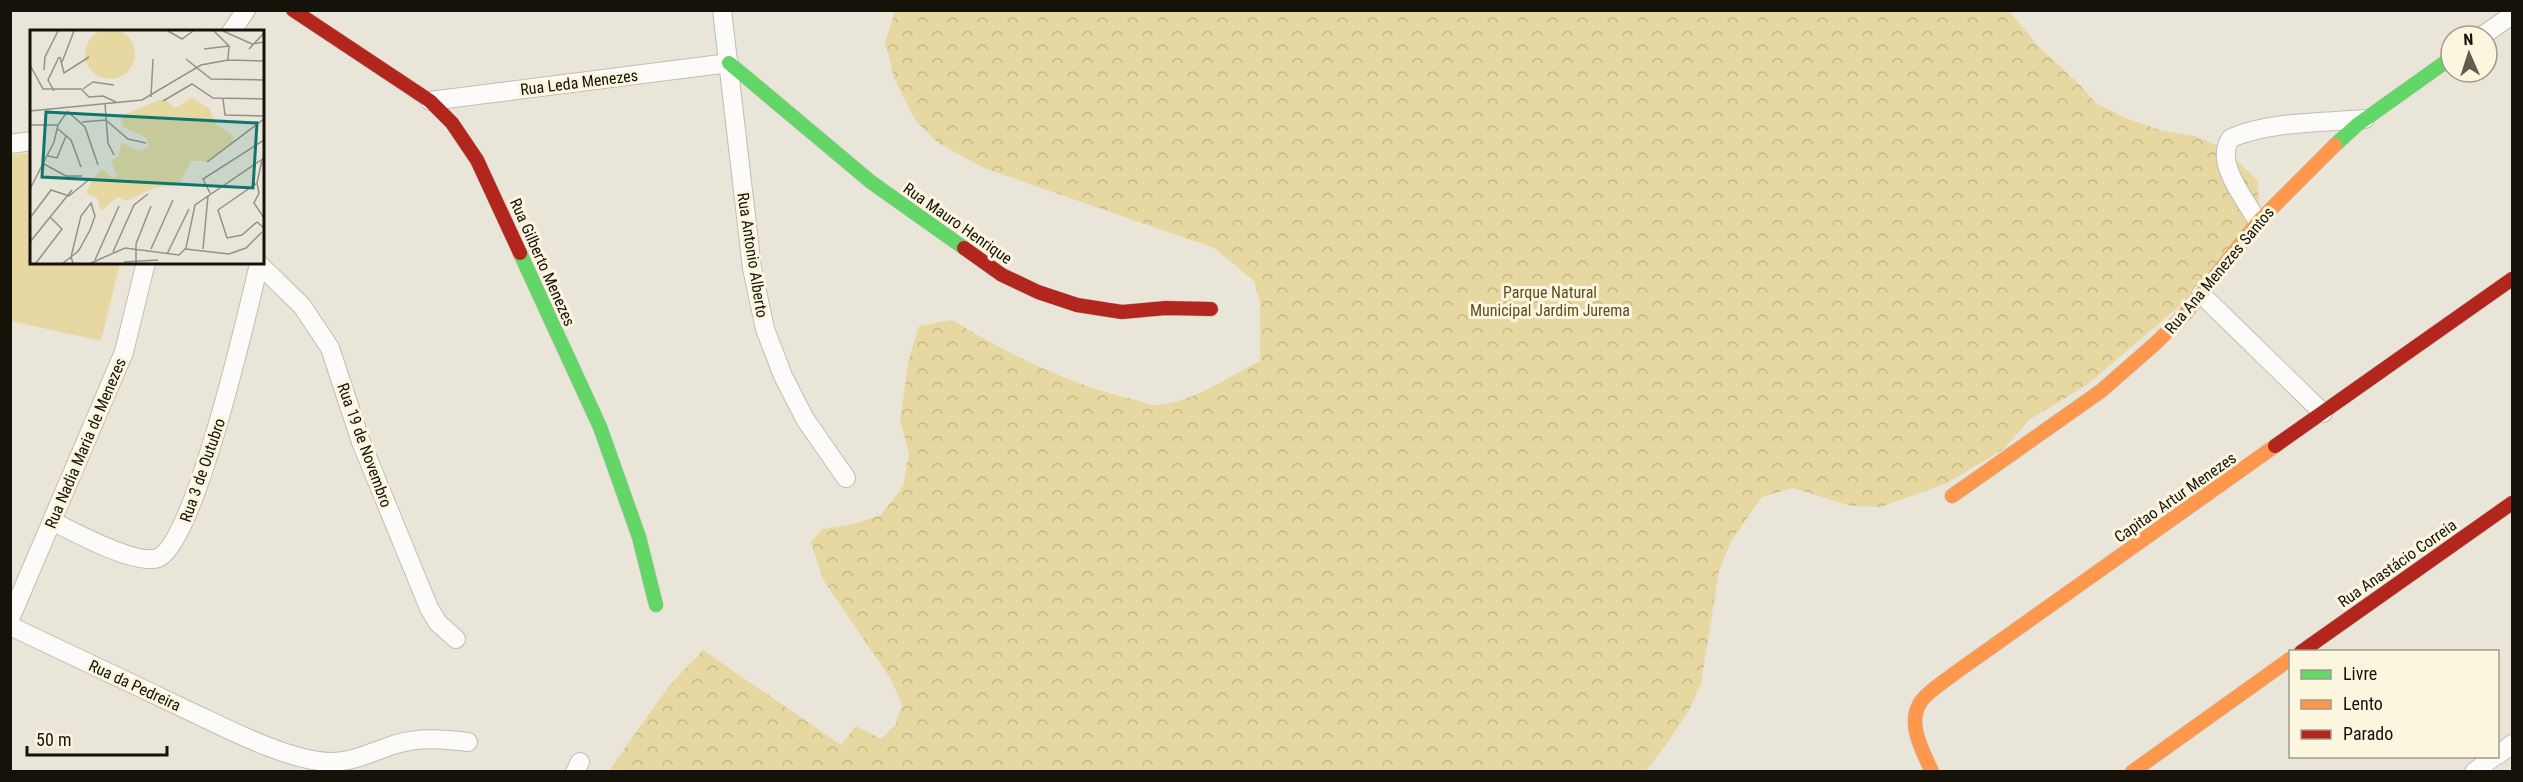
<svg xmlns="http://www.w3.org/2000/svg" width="2523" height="782" viewBox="0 0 2523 782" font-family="'Roboto Condensed',sans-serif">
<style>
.forest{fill:url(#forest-crowns)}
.green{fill:#e7d7a1}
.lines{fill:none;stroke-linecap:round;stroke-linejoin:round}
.street-casing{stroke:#c0bdb3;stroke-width:20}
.fast-casing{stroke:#c0bdb3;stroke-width:15}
.slow-casing{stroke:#c0bdb3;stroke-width:15}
.jam-casing{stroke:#c0bdb3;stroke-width:15}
.street{stroke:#fcfbf9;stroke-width:18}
.fast{stroke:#63d668;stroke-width:14}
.slow{stroke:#ff974d;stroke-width:14}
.jam{stroke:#b3261e;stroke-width:14}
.labels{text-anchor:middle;stroke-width:6;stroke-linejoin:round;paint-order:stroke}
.street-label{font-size:16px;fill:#15120a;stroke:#fdf6df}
.park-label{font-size:16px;fill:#5b4e26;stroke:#fdf6df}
.inset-road{fill:none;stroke:#949186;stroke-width:1.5}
.view{fill:#0f766e;fill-opacity:0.15;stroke:#0f766e;stroke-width:3}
.inset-edge{fill:none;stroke:#15120a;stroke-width:3}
</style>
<defs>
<pattern id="forest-crowns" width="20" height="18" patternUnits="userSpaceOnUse" patternTransform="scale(1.5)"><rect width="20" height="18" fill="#e7d7a1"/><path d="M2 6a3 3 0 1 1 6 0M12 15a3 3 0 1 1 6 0" fill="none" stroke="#c5b889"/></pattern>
</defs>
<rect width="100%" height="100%" fill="#e9e6d9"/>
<!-- forest -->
<path class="forest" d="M895,11h1114l28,34 42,39 17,19 32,16 35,12 32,5 30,13 33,32 1,30 -19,43 -152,130 -59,36 -25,29 -57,34 -66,24 -30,-1 -58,-18 -31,9 -31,44 -12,30 -18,113 -12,26 -21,32 -22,29 -1038,1 61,-86 34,-36 138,95 15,-19 25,13 15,-15 6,-20 -12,-26 -66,-97 -13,-39 11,-13 32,-5 27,-9 22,-29 6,-32 -9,-34 9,-61 10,-33 33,-6c56,34 116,64 180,79 8,2 19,7 27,6 37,-4 68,-28 101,-44v-59l-6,-21 -40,-33 -230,-80 -46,-25 -23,-23 -21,-42 -9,-36z"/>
<!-- green -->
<path class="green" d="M31,153l1,109 88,1 -19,78 -90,-20v-166z"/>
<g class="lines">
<!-- street casing -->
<g class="street-casing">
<path id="street" d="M722,10l30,258 13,61 18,47 22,43 41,59
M231,32l15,-22
M2482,36l30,-21
M430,101l299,-38
M10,144l22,-3
M2258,222c-12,-22 -45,-60 -27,-84 41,-17 90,-15 134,-19
M257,262l45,44 28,42 31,94 68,166 9,15 18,16
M2201,294l122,119
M52,521c22,11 84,45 106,37 37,-15 90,-248 101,-294
M10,619l114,-267 22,-90
M10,626c59,28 117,55 175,83 39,18 102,52 145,53 24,0 44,-11 66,-18 25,-7 47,-5 72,-2
M2498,755l14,-11
M575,772l5,-10
M2474,772l21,-16"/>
</g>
<!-- fast casing -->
<g class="fast-casing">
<path id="fast" d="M729,63l142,119 93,66
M2335,145l22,-20 94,-67
M520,253l80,174 39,110 17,68"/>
</g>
<!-- slow casing -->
<g class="slow-casing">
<path id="slow" d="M1952,496l149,-105 56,-49 28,-28 73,-92 77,-77
M1932,772c-9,-21 -27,-50 -10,-72 8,-10 23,-19 33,-27l320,-227
M2132,772l158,-113"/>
</g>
<!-- jam casing -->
<g class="jam-casing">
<path id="jam" d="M293,10l137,91 22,22 25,37 43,93
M964,248l38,27 36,17 39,13 45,7 44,-4 45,1
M2275,446l237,-167
M2301,652l211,-149"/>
</g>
<!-- street -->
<use href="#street" class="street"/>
<!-- fast -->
<use href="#fast" class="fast"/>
<!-- slow -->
<use href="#slow" class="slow"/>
<!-- jam -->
<use href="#jam" class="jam"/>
</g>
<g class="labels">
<!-- street labels -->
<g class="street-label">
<text transform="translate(579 82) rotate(-7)" y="6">Rua Leda Menezes</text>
<text transform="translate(958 223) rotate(35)" y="6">Rua Mauro Henrique</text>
<text transform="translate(753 255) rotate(81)" y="6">Rua Antonio Alberto</text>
<text transform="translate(543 262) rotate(66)" y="6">Rua Gilberto Menezes</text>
<text transform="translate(2219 270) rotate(-50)" y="6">Rua Ana Menezes Santos</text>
<text transform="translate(85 443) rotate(-67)" y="6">Rua Nadia Maria de Menezes</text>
<text transform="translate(365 445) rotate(70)" y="6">Rua 19 de Novembro</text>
<text transform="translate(202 470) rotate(-71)" y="6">Rua 3 de Outubro</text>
<text transform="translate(2175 497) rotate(-35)" y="6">Capitao Artur Menezes</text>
<text transform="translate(2397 563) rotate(-35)" y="6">Rua Anastácio Correia</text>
<text transform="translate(135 685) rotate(25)" y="6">Rua da Pedreira</text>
</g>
<!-- park labels -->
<g class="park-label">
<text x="1550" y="298">Parque Natural<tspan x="1550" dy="18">Municipal Jardim Jurema</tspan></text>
</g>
</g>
<!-- overview -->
<g transform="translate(30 30)">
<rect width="234" height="234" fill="#e9e6d9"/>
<path d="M55 24a25 25 0 1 1 50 0a25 25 0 1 1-50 0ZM161,68l18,10 7,16 18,13 -3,8 -24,16h-16l-12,24 -25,3 -28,13 -8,-4 -17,14 -4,-13 -11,-5 7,-14 9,-10 11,9 4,-2 -6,-15 8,-5 2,-13 20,8 8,-4 -3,-9 -24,-12 -1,-10 38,-16h7l9,8z" fill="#e7d7a1"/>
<path class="inset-road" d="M138,1l14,8 11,-8M184,1l15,15 -1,14M193,1l29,13 12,-2M174,19l25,-3M219,19l15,-16M30,27l4,16 25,-16M156,29l25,20 53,1M32,32l12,-31M0,35l13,24h38l8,8 14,-1 13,6M14,40l1,-13 13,-26M53,59l10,-7 21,3M24,61l-6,-11 11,-23M121,67l2,-38M193,69l2,16 39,1M133,71l29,-17 21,14 51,1M75,74l3,39 6,12M0,81l112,-11 59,-35 27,-5 36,1M37,81l18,16 13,38M77,91l21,18 18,4M52,92l24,-2M0,95h28M28,99l13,11 10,27M18,126l9,2 9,-22M232,130l-5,23 -39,27 9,28 15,-3 15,-13 7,6M177,132l57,-43M14,134l22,12h16M227,153l2,10 -5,10 10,15M0,159l24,-47 4,-17 9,-13M180,163l-7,-14 61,-39M0,188l21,-28 18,6 22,-18M0,212l42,-52M121,219l22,-49M155,219l44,5 17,-6 16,-16M173,219l5,-53M83,222l21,-47 14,-11M137,224l22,-45M65,230l24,-54M94,232l34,-2M6,233l26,-34 -12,-12M33,233l8,-6 5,-4 3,-3 11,-20 5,-14 -4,-13 -10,13 -10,41 2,6M61,233l34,-15 54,7 7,-7 9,-43 69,-47M106,233v-19l15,-38"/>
<path class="view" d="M16,82l211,11 -4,65 -211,-11z"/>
<rect width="234" height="234" class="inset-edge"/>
</g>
<!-- border -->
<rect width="2523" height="782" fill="none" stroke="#15120a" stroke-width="24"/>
<!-- legend -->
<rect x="2289" y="650" width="210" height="108" fill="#fdf6df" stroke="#a09b8a" stroke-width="1.5"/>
<rect x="2301" y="670" width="30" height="9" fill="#63d668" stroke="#a09b8a" stroke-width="1.5"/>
<text x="2343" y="680" font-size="18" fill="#15120a">Livre</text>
<rect x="2301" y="700" width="30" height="9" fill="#ff974d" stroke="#a09b8a" stroke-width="1.5"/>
<text x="2343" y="710" font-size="18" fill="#15120a">Lento</text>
<rect x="2301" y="730" width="30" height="9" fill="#b3261e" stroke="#a09b8a" stroke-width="1.5"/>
<text x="2343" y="740" font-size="18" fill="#15120a">Parado</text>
<!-- north arrow -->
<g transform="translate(2469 54) rotate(357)"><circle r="28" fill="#fdf6df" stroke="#a09b8a" stroke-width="1.5"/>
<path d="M0-4.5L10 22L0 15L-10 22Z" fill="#5f5c52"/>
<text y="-9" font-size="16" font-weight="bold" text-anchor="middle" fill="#15120a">N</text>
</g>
<!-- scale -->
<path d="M27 746v9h140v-9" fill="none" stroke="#15120a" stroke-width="3"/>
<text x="36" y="746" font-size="18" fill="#15120a" stroke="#fdf6df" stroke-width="4.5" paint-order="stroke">50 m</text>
</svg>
